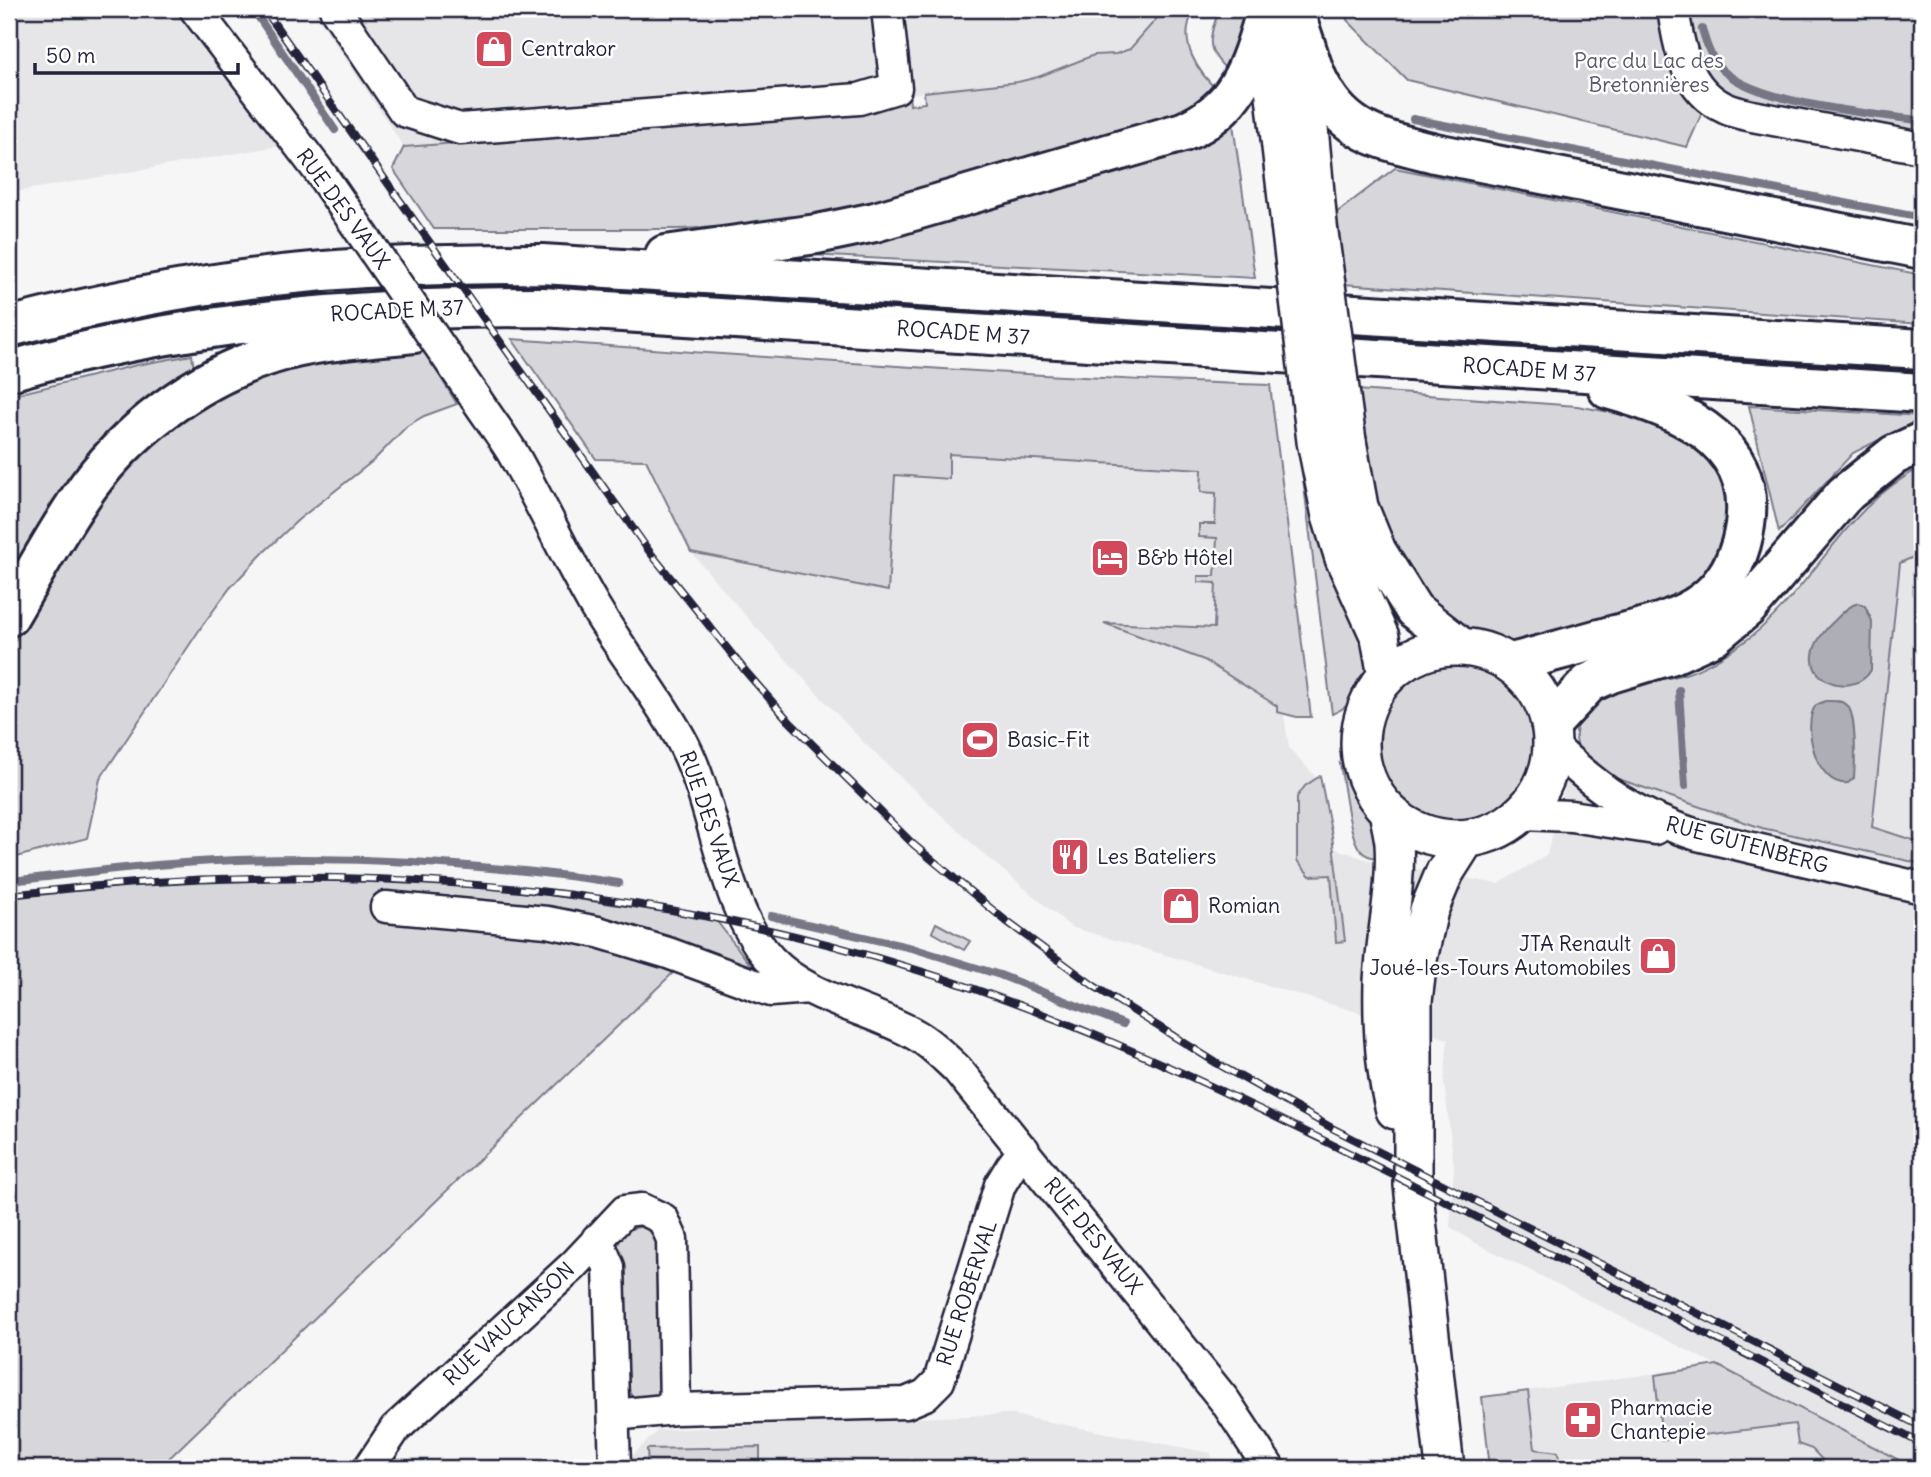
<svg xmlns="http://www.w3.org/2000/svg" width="1931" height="1477" viewBox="0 0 1931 1477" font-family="Delius,sans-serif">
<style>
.built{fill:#e6e6e9}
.green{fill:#d7d7db;stroke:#7c7c8b;stroke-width:2}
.water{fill:#aeaeb7;stroke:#767685;stroke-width:2}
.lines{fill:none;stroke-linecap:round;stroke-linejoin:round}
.stream{stroke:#767685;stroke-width:8}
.minor-casing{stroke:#22223b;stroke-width:35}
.major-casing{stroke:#22223b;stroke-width:42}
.highway-casing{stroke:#22223b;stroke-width:44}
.minor{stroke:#fff;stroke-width:30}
.major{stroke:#fff;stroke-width:37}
.highway{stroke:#fff;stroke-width:38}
.rail-casing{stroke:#22223b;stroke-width:8}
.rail{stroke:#fff;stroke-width:5;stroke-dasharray:16;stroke-linecap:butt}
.minor-bridge-casing{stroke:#22223b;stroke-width:35;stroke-linecap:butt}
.major-bridge-casing{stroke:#22223b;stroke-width:42;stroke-linecap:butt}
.minor-bridge{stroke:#fff;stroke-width:30}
.major-bridge{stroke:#fff;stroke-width:37}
.labels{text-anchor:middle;stroke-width:5;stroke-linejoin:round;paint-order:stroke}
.poi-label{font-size:21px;fill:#22223b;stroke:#fff;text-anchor:start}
.park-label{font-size:21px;fill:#58586b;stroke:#fff}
.street-label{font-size:21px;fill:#22223b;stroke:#fff}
</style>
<rect width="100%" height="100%" fill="#f6f6f7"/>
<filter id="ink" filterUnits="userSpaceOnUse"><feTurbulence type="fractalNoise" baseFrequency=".0143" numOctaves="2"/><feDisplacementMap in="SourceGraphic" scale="14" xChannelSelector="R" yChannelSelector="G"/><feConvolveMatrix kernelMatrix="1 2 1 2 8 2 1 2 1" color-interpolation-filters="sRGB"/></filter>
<g filter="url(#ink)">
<!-- built -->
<path class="built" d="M9,9h186l101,134 -287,50z
M312,9h853l-35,40 -14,5 -23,1 -55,22 -20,5 -109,12 -46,19 -459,34z
M898,416l341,20 38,276 7,3 5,33 25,27 14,71 40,14 130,24 49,-29 29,-110v-21l35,-34 75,-16 29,-13 29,-19 29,-25 91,-108 40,-33 18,-9v1001h-8l-34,-17 14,17h-404l-8,-71 234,-32 -244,-124 -22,-14 4,-60 -10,-85 4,-43 -377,-112 -91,-76 -116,-108 -112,-120 -61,-71 196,39z
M1008,1414l203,39v15h-579v-12l26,-26z"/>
<!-- green -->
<path class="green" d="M1165,9h30c-20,32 3,64 27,86l-13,16 -318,93 -122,20 -90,5h-245l-41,-60 11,-22 459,-34 46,-19 1,11 15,-2 -1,-11 94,-10 20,-5 56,-22 22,-1 14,-5z
M1220,9h28l-13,68c-28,-23 -30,-35 -15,-68z
M1346,9h576v139l-213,-51 -22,50 -280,-67 -60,-60z
M1232,117l23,161 -465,-24z
M1395,168l527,107v49l-579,-40 -8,-70z
M512,339c252,18 505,38 758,46l41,332h-14l-20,-5v-6l-73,-46 -100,-37 110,5 2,-45 -18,-1v-6h17l2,-38 -18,-1v-13h16l1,-31 -15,-1 1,-23 -253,-15v25l-54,-4 -7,116 -197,-39 -45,-92 -50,-1z
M422,347l35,57 -33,12 -17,10 -33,34 -76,60 -34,32 -34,36 -28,38 -102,153 -13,59 -78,21v-208l48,-87 43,-65 42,-47 45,-37 42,-22 41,-19 54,-15z
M192,355l3,21 -186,208v-188l128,-31z
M1357,390l220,16 59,11 51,17 24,24 18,37 1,25 -18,51 -37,31 -160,42 -52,-14 -39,-24 -55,-99z
M1749,406l173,10v2l-69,35 -74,79z
M1299,445l70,204c1,32 -7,52 -37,65z
M1922,467v86l-22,10 -28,264 50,16v21l-160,-36 -164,-56c-21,-20 -32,-37 -11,-63 24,-28 65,-25 98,-35 20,-6 39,-18 56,-30 70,-49 102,-139 181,-177z
M1378 745a81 81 0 1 1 162 0a81 81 0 1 1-162 0Z
M1340,764l7,7 13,26 13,20 12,41c-9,0 -18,0 -25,-8 -11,-14 -16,-66 -20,-86z
M1320,776l12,60 13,105 -9,1 -5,-67 -21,1 -13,-15v-64l8,-11z
M333,876l161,11 221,32 45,58 -81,-10 -520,501h-150v-573l83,-10 89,-6z
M936,923l34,18 -6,9 -32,-18z
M639,1227h11l9,9 7,148 -7,13c-24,4 -24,5 -38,-15l-3,-137c4,-12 8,-16 21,-18z
M1717,1365l197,103h-84l-18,-19 -14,-5 -3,-20 -133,16 -7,-65z
M1528,1391l7,58 23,3 2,16h-70l-8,-71z
M760,1447v21h-112l-1,-19z"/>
<!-- water -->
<path class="water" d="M1858,603l7,3 7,15 -1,49c-18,33 -93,7 -39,-47 8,-7 15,-17 26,-20z
M1825,701c7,0 17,-1 22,4 10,10 8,59 7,73l-6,5c-32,4 -47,-59 -32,-78z"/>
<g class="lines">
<!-- stream -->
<path class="stream" d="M253,9l82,121
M1702,29c4,13 7,25 15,35 29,40 156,49 205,57
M1413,119l509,99
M1679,690l6,96
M9,881c49,-5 99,-12 148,-16 152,-13 311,-4 462,18
M771,916l141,32 88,27 123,49"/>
<!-- minor casing -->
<g class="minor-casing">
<path id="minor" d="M195,9l126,165
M335,9l69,102 56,18 399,-30 37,-11 -9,-79
M1673,9c6,38 13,81 52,99 8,4 18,6 27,8l170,32
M476,399c12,18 25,35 36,53 28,49 52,101 80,150 28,49 66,93 92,143 32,62 39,164 87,215 38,40 99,48 145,75 16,9 28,22 41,34l268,332 44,67
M1553,746c46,44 83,70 144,89l225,53
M1522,814l49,2 84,13
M386,907l161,15 51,10 70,21 103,38 38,-3
M597,1239l12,28 6,201
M614,1415l61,-6 231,-6 19,-8 14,-14 61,-196 11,-18 13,-17
M369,1468l26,-39 179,-164 51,-54 17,-2 21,10 9,20 3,170"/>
</g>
<!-- major casing -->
<g class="major-casing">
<path id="major" d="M1298,9l20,216
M1265,10l25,214
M1316,441l15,75 13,42 36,79 7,39
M1347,441l12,66 18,44 37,59 46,36
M1360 743a96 96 0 1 1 192 0a96 96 0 1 1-192 0Z
M1388,811c2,11 5,22 6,32 3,46 -9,93 -11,139 -1,41 1,88 12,128
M1445,1468l-32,-283v-184l5,-42 11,-49 16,-38 21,-33"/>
</g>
<!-- highway casing -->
<g class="highway-casing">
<path id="highway" d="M1301,32c7,19 11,40 21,56 25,47 66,53 113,65l487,96
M665,255l152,-21 58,-12 308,-90c54,-22 67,-65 82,-117
M9,327c103,-27 208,-47 315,-56 72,-6 145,-7 218,-7l1380,85
M9,371c173,-50 353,-64 533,-64l1380,86
M9,616c23,-39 45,-80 71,-118 44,-66 117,-121 193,-144 45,-14 94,-16 141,-21
M1512,663c34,-9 68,-19 103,-28 27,-7 55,-13 80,-28 23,-13 39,-38 46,-63 27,-99 -55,-133 -133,-155
M1551,724l38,-41 22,-10 62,-19 40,-18 35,-29 97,-113 49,-39 28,-13"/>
</g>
<!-- minor -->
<use href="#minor" class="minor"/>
<!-- major -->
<use href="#major" class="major"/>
<!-- highway -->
<use href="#highway" class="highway"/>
<!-- rail casing -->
<g class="rail-casing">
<path id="rail" d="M264,9l385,542 98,122 42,48 124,123 93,77 88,65 124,78 114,64 590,299
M9,895c303,-37 616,-17 908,75 186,58 359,146 532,233 158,80 316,160 473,241"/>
</g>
<!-- rail -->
<use href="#rail" class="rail"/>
<!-- minor-bridge casing -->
<g class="minor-bridge-casing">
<path id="minor-bridge" d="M321,174l155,225"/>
</g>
<!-- major-bridge casing -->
<g class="major-bridge-casing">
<path id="major-bridge" d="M1290,224l26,217
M1318,225l29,216"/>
</g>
<!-- minor-bridge -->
<use href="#minor-bridge" class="minor-bridge"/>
<!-- major-bridge -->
<use href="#major-bridge" class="major-bridge"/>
</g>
</g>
<!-- icons -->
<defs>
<g id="shop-square" transform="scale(2.0125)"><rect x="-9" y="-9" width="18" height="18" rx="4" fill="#d1495b" stroke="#fff"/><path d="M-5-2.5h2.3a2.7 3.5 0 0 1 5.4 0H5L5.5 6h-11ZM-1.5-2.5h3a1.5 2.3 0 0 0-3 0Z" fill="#fff"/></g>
<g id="hotel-square" transform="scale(2.0125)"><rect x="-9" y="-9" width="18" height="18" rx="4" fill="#d1495b" stroke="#fff"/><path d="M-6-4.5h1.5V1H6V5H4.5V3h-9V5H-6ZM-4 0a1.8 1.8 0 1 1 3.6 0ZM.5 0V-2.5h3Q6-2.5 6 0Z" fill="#fff"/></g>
<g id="stadium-square" transform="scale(2.0125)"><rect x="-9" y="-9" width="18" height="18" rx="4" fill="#d1495b" stroke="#fff"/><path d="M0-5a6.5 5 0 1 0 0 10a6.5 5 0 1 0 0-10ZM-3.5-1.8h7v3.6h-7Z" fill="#fff"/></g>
<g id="restaurant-square" transform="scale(2.0125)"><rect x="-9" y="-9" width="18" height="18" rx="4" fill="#d1495b" stroke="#fff"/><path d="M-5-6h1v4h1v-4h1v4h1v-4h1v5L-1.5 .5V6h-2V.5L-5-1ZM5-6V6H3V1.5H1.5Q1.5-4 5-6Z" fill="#fff"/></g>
<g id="pharmacy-square" transform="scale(2.0125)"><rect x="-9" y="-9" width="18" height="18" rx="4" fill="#d1495b" stroke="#fff"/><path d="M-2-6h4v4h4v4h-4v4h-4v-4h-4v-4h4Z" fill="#fff"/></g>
</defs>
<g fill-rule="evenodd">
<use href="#shop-square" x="494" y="49"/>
<use href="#hotel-square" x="1110" y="558"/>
<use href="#stadium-square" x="980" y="740"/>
<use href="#restaurant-square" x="1070" y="857"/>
<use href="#shop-square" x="1181" y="906"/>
<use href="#shop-square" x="1658" y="956"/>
<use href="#pharmacy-square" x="1583" y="1420"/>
</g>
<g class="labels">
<!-- poi labels -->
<g class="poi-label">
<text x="521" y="56">Centrakor</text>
<text x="1137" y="565">B&amp;b Hôtel</text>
<text x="1007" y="747">Basic-Fit</text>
<text x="1097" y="864">Les Bateliers</text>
<text x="1208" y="913">Romian</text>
<text x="1631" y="951" text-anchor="end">JTA Renault<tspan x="1631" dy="24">Joué-les-Tours Automobiles</tspan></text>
<text x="1610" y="1415">Pharmacie<tspan x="1610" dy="24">Chantepie</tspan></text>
</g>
<!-- park labels -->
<g class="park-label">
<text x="1649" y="68">Parc du Lac des<tspan x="1649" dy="24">Bretonnières</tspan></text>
</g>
<!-- street labels -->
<g class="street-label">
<text transform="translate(343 209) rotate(54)" y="7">RUE DES VAUX</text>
<text transform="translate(397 311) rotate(-3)" y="7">ROCADE M 37</text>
<text transform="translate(963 333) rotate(4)" y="7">ROCADE M 37</text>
<text transform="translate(1529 370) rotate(4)" y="7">ROCADE M 37</text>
<text transform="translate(709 819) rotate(71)" y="7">RUE DES VAUX</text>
<text transform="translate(1747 845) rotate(15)" y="7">RUE GUTENBERG</text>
<text transform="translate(1093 1236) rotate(51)" y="7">RUE DES VAUX</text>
<text transform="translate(967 1293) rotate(-72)" y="7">RUE ROBERVAL</text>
<text transform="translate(509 1324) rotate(-43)" y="7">RUE VAUCANSON</text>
</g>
</g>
<!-- margin -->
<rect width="1931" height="1477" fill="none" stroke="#fff" stroke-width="35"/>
<rect x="18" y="18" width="1896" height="1442" fill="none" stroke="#22223b" stroke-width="2.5" filter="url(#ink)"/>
<!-- scale -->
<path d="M35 63v10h203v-10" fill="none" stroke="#22223b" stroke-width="3.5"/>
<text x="46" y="63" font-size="21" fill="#22223b" stroke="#ffffff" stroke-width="5" paint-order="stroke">50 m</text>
</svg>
